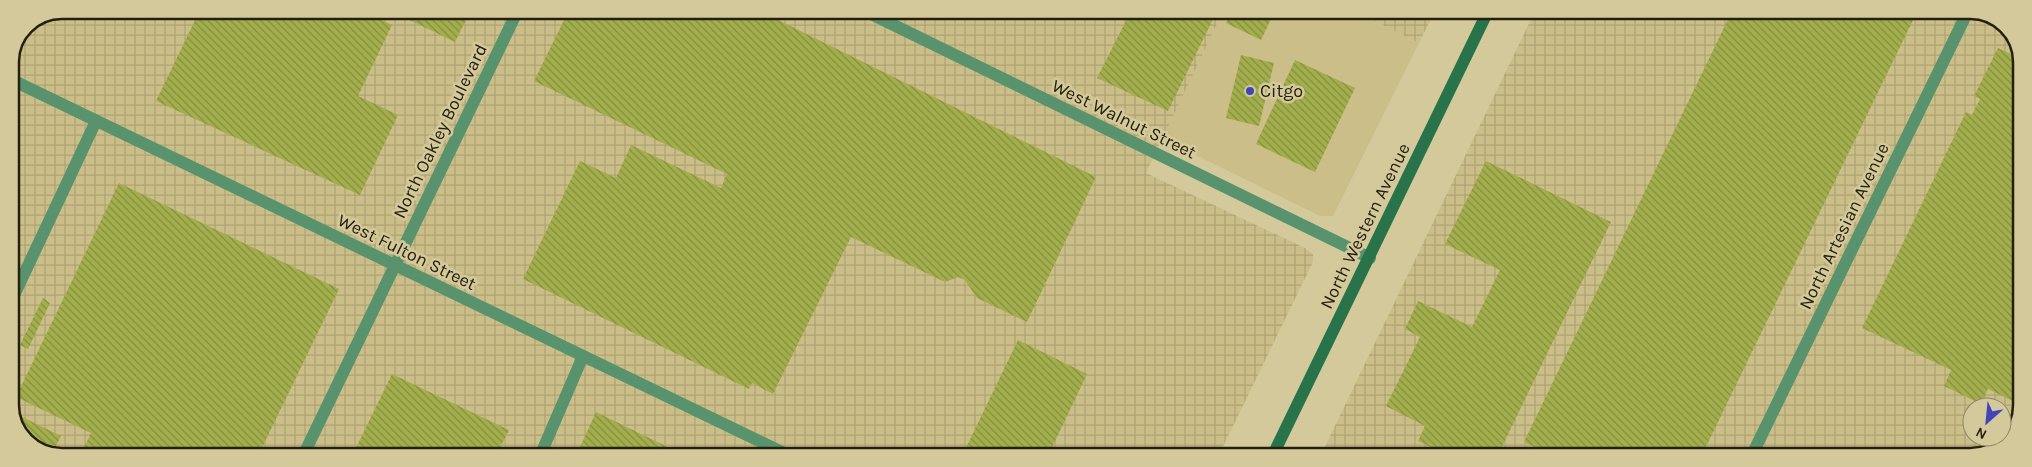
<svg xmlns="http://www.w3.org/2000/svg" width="2032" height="467" viewBox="0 0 2032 467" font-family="Karla,sans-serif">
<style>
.built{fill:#cbbe88}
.industrial{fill:url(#industrial-grid);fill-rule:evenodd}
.building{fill:url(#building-back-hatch)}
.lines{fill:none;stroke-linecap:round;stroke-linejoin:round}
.lane{stroke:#59936e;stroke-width:12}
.street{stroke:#59936e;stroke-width:12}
.secondary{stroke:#28734a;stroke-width:12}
.poi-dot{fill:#4245ba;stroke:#d4c99b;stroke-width:2}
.labels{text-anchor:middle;stroke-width:5;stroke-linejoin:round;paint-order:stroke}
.poi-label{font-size:18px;fill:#25200e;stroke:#d4c99b;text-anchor:start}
.street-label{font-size:18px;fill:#25200e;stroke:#d4c99b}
.rim{fill:none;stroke:#25200e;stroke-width:2.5}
</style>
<defs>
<pattern id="industrial-grid" width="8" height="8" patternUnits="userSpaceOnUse" patternTransform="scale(1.25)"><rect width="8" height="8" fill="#cbbe88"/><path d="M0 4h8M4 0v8" fill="none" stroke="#aea374"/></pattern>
<pattern id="building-back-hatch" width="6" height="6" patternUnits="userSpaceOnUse" patternTransform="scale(1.25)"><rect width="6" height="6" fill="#a3af4d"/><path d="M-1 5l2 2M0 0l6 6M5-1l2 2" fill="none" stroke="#858e3e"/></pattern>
</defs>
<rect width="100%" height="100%" fill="#d4c99b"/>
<!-- built -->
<path class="built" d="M1223,11h132l64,32 -86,173h-13l-159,-78z"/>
<!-- industrial -->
<path class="industrial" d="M62,10l1161,1 -77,162 159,75 8,6v8l-95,195 -1167,-1 -28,-16 -13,-28v-351l15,-36z
M1355,11h80l-16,32z
M1535,11h446l28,16 13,28 -1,361 -17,28 -33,13h-651zM1972,407h30v30h-30z"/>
<!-- building -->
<path class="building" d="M200,10h106l8,4 1,-4h46l31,15 -34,71 40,19 -38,80 -204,-94z
M389,10h82l-16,32z
M569,10h189l338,167 -69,145 -50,-24 -12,-18 -7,-3 -13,5 -94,-45 -78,157 -21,-11 -3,6 -226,-110 57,-118 36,17 15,-33 90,43 6,-14 -193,-93z
M1131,11h86l-49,100 -71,-33z
M1232,11h43l-14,29 -35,-17z
M1732,11h172l11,5 -214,441h-146l-31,-15z
M1998,48l24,11 -1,346 -33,-16 -7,15 -37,-18 7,-16 -89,-42 104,-216 6,3 8,-16 -6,-3z
M1241,55l33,8 -15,63 -33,-8z
M1295,60l60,28 -40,84 -59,-28z
M1486,161l125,61 -114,235h-46l-33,-16 7,-15 -39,-20 34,-69 -15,-8 13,-28 54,26 28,-57 -55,-26z
M119,183l220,106 -81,167h-178l11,-23 -75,-36z
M43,298l7,5 -22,46 -8,-4z
M1018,340l69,34 -39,82h-86z
M392,374l117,56 -13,26h-144z
M10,411l51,25 -10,20 -28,-16z
M596,412l90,44h-110z"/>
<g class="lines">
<!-- lane -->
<path class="lane" d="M10,304l86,-183
M540,456l43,-100"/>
<!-- street -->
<path class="street" d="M863,10l507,248
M10,79l780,377
M303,456l215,-446
M1751,457l217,-446"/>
<!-- secondary -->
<path class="secondary" d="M1272,457l216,-446"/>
</g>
<!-- markers -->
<circle class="poi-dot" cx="1250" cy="91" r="5"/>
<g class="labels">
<!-- poi labels -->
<g class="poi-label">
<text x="1260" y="97">Citgo</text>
</g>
<!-- street labels -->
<g class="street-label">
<text transform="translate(1124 119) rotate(26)" y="6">West Walnut Street</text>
<text transform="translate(440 131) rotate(-64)" y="6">North Oakley Boulevard</text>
<text transform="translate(1365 226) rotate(-64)" y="6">North Western Avenue</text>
<text transform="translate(1844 226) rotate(-64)" y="6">North Artesian Avenue</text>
<text transform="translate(407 252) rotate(26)" y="6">West Fulton Street</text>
</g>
</g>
<!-- crop -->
<path d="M0 0H2032V467H0ZM62 19H1970A43 43 0 0 1 2013 62V405A43 43 0 0 1 1970 448H62A43 43 0 0 1 19 405V62A43 43 0 0 1 62 19Z" fill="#d4c99b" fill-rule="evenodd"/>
<path class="rim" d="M62 19H1970A43 43 0 0 1 2013 62V405A43 43 0 0 1 1970 448H62A43 43 0 0 1 19 405V62A43 43 0 0 1 62 19Z"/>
<!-- north arrow -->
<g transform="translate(1987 422) rotate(207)"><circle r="24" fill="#d4c99b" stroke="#8e8563"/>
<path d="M0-4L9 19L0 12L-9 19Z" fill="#4245ba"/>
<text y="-8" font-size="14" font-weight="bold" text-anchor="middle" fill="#25200e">N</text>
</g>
</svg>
